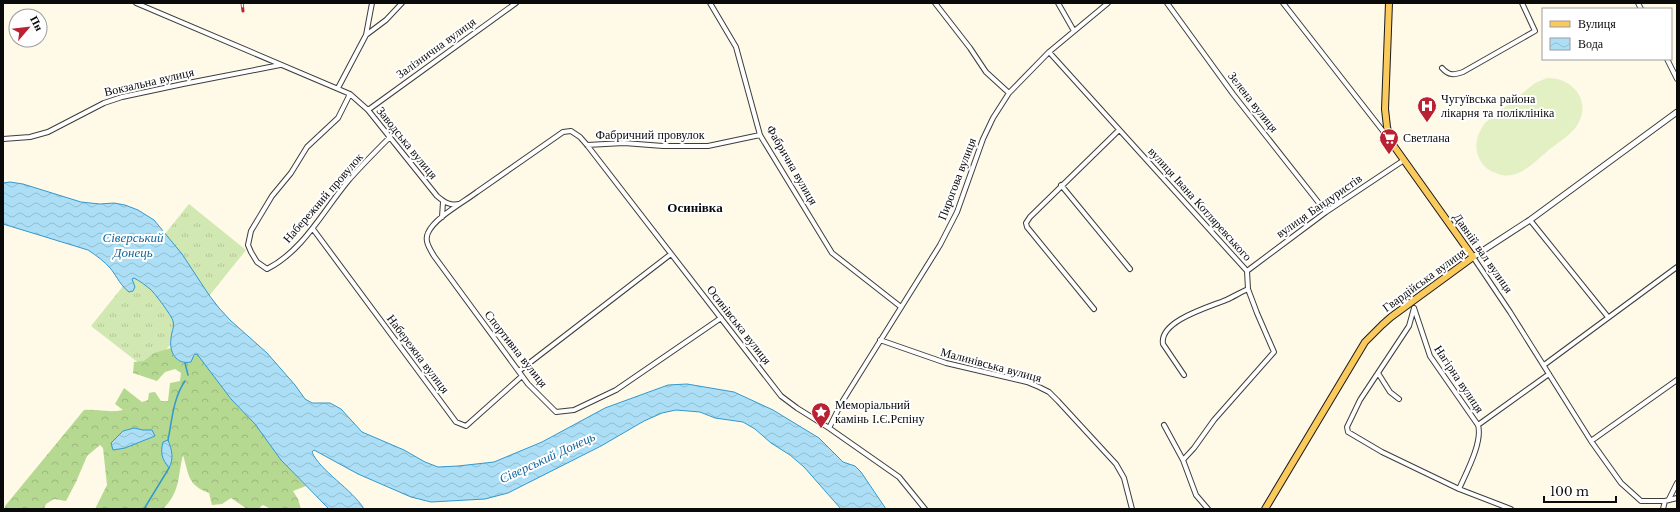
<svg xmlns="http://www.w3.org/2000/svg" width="1680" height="512" viewBox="0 0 1680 512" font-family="'Libre Baskerville',serif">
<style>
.grass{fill:url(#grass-tufts)}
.forest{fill:url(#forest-crowns);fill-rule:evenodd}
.pitch{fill:#e3f0c4}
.water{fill:url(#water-waves);stroke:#3299ce}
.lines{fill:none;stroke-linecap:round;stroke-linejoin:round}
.stream{stroke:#3299ce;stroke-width:1.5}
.minor-casing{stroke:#3d3d3d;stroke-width:6}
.tertiary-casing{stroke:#3d3d3d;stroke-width:7}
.primary-casing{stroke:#1b1b1b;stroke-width:8}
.minor{stroke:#fff;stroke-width:4}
.tertiary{stroke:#fff;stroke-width:5}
.primary{stroke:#faca5c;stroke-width:6}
.rail-casing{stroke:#ba2233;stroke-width:3}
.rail{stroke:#fff;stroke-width:1.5;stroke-dasharray:4.5;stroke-linecap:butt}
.labels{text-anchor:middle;stroke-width:4;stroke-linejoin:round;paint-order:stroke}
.street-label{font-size:12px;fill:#0a0a0a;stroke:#fff}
.poi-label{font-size:12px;fill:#0a0a0a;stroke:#fff;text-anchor:start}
.neighbourhood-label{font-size:13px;font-weight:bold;fill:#0a0a0a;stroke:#fff}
.water-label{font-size:13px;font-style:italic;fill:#14689c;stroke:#fff}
</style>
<defs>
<pattern id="grass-tufts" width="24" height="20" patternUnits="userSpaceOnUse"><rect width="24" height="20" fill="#d2e8b2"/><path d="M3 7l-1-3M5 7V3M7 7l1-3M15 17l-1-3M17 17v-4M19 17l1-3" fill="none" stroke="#b3c698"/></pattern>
<pattern id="forest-crowns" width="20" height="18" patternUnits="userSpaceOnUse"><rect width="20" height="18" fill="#b6d991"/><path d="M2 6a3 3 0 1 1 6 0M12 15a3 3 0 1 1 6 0" fill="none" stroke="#9bb97c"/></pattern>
<pattern id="water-waves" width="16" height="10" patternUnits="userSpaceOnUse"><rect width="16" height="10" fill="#acdff6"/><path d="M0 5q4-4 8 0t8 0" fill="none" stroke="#93bed2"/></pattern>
</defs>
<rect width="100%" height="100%" fill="#fff9e7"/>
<!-- grass -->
<path class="grass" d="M189,204l57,46 -97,121 -58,-45z"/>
<!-- forest -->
<path class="forest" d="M171,348c3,9 5,12 14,15l12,-9 3,3 31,42 24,25 26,36 25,26 -13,5 5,8 3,10h-30l-8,-4 -3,2 1,2h-14l-16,-11 -9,6 -10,1 -3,-12c-22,-8 -20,-19 -26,-38 -6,23 -2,35 -20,54h-68l12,-24 -4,-37 -3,-3 -13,11 -11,26 -10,19 -12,-2 -8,5 -2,5h-39v-3l79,-96c14,-1 25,3 39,0l-8,-6 9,-16 18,14 6,-2 1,-7 6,-1 6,9h7l2,-18 10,-2 1,-8 -6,-4 -10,3 -8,9 -24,-8 1,-11 10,-1 10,-8zM134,428l9,2h9l2,6 -29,12z"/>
<!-- pitch -->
<path class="pitch" d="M1547,78c23,-1 44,20 32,44 -5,11 -19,19 -29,27 -15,12 -33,34 -54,24 -7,-2 -13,-7 -16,-13 -7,-13 -3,-26 5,-37l50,-40z"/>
<!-- water -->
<path class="water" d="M10,182l13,2 58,18 19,2 14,-1 11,2 13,5 16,10 28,34 27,41 10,13 11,12 37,33 28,32 10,14 7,4h18l11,6 21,23 42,18 21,12 13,5 20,-1 36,-4 48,-20 63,-34 63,-23 19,-1 47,8 39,18 46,28 24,24 12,4 6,6 25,37h-45l-37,-42 -14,-12 -19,-12 -16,-14 -12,-7 -28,-4 -15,-6 -24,-2 -14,3 -18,8 -43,25 -93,47 -23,6 -54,3 -20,-5 -53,-23 -44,-24 -2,2c8,19 40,37 52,57h-35l-48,-49 -26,-36 -24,-25 -34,-45 -3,1 -3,7c-15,3 -22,-10 -20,-23 0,-7 4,-12 2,-18 -1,-5 -19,-29 -23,-32 -5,-4 -10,-8 -16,-11l-2,1 3,8 -2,4 -4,1c-8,-6 -12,-15 -18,-23 -7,-8 -14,-13 -23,-19l-85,-26v-41z
M134,428l9,2h9l3,6 -30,12 -12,2 -2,-7 12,-12z
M168,440c4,10 6,19 1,28 -7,-9 -9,-15 -6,-26z"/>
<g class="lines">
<!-- stream -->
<path class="stream" d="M185,363l3,12
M168,440c4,-19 5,-42 17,-59
M144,509l25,-41"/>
<!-- minor casing -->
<g class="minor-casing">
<path id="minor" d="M136,3l214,91 18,16 69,86c7,6 13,10 22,8
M710,3l26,44 24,88 72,118 69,54
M935,3l35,45 16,24 23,21
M1058,3l16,28
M1167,3l66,91 93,118
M1283,3l107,137
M1638,3l3,6
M366,35l20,-15 16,-17
M1049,52l198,219 1,18 9,24 17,39 -60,68 -20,28 -11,12
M1667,59l10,20
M1442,68c7,8 12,7 21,4l72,-41 -13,-28
M338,88l28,-53 6,-32
M350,94l-12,24 -31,29 -16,26 -19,23 -21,35 -3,14 3,7 6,10 10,7c36,-18 56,-58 81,-88 13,-15 28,-30 42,-44
M368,110l148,-107
M3,139l27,-2 18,-5 56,-29 18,-6 61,-13 97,-19
M587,145l37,-2 39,3h45l52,-11
M1061,185l69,84
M442,217l1,-15
M1530,220l78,97
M313,229l143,193 10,4 56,-50
M1473,257l37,55 81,129 30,42 20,18h24l12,-3
M1247,271l79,-59 78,-52
M1414,308l-5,18 -49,74 -13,27 1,5 34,20 77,37 52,20
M1414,308l16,48 48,69c5,17 -12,48 -19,64
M1094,309l-67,-82 -1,-4 4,-6 89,-87
M721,318l-105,72 -42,20 -18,2 -28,-28 -94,-128c-4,-7 -10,-15 -6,-23 6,-15 36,-31 49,-41 29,-20 57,-40 86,-60l8,-1 9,6 7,8 194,251 16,12 32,20 70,49 26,32
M880,340l66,23 81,19 12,5 10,5 9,9 58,63 8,14 8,31
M1544,365l133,-98
M519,371l152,-117
M1378,373l12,19 9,7
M1184,375l-21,-31c-4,-23 46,-37 63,-44 7,-3 15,-8 22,-11
M1164,425l19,35 13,35 12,14
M1478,425l71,-51
M829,428l13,-26 98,-157 17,-33 26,-73 10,-21 16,-25 40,-41 59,-49
M1591,441l86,-61
M1669,499l8,-16
M1663,509l2,-8"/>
</g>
<!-- tertiary casing -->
<g class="tertiary-casing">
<path id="tertiary" d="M1473,257l57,-37 147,-108"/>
</g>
<!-- primary casing -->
<g class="primary-casing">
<path id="primary" d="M1265,509l100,-167 17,-17 9,-8 82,-60 -82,-115 -4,-15 -2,-18 4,-106"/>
</g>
<!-- minor -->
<use href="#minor" class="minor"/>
<!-- tertiary -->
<use href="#tertiary" class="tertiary"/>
<!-- primary -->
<use href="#primary" class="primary"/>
<!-- rail casing -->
<g class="rail-casing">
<path id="rail" d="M242,3l1,8"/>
</g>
<!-- rail -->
<use href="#rail" class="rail"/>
</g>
<!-- icons -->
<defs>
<g id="hospital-pin" transform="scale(1)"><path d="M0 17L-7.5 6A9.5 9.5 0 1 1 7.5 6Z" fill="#ba2233" stroke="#fff"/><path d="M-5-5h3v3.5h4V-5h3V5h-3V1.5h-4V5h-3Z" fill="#fff"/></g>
<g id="supermarket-pin" transform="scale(1)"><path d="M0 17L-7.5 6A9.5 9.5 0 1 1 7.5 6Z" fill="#ba2233" stroke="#fff"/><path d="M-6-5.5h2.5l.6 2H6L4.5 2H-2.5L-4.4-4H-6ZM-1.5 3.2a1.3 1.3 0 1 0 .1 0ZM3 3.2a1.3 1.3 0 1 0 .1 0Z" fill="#fff"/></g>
<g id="sight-pin" transform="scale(1)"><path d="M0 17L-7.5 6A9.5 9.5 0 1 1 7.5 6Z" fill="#ba2233" stroke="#fff"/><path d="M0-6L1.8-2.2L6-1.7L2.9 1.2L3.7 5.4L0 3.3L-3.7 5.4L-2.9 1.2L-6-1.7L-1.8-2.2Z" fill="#fff"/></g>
</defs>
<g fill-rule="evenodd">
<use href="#hospital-pin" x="1427" y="106"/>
<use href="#supermarket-pin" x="1389" y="138"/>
<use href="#sight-pin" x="821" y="412"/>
</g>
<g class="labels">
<!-- street labels -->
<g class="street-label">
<text transform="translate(436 48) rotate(-36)" y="4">Залізнична вулиця</text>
<text transform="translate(149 82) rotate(-13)" y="4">Вокзальна вулиця</text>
<text transform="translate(1253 102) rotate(52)" y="4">Зелена вулиця</text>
<text x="650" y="139">Фабричний провулок</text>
<text transform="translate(407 143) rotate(51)" y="4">Заводська вулиця</text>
<text transform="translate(792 165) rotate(60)" y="4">Фабрична вулиця</text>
<text transform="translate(957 179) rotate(-69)" y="4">Пирогова вулиця</text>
<text transform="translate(323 198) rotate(-49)" y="4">Набережний провулок</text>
<text transform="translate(1200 204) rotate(48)" y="4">вулиця Івана Котляревського</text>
<text transform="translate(1319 206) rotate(-35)" y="4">вулиця Бандуристів</text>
<text transform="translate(1483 253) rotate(55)" y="4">Давній вал вулиця</text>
<text transform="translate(1424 280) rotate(-36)" y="4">Гвардійська вулиця</text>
<text transform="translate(739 325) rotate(52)" y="4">Осинівська вулиця</text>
<text transform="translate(516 349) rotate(52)" y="4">Спортивна вулиця</text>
<text transform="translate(418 354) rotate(53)" y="4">Набережна вулиця</text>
<text transform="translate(991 365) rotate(15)" y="4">Малинівська вулиця</text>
<text transform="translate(1459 379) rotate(56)" y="4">Нагірна вулиця</text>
</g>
<!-- poi labels -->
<g class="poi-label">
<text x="1441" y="103">Чугуївська района<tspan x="1441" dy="14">лікарня та поліклініка</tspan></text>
<text x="1403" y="142">Светлана</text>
<text x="835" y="409">Меморіальний<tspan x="835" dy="14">камінь І.Є.Рєпіну</tspan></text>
</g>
<!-- neighbourhood labels -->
<g class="neighbourhood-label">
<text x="695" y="212">Осинівка</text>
</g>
<!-- water labels -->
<g class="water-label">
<text x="133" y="242">Сіверський<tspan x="133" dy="15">Донець</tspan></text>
<text transform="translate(547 457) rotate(-25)" y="5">Сіверський Донець</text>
</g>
</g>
<!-- border -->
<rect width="1680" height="512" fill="none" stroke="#0a0a0a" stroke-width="8"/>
<!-- legend -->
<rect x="1542" y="8" width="130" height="52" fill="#ffffff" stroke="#9d9d9d"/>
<rect x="1550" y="21" width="20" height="6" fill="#faca5c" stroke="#9d9d9d"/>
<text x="1578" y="28" font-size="12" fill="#0a0a0a">Вулиця</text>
<rect x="1550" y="38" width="20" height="12" fill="url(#water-waves)" stroke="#9d9d9d"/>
<text x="1578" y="48" font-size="12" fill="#0a0a0a">Вода</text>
<!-- north arrow -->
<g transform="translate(28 28) rotate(62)"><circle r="19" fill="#ffffff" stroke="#9d9d9d"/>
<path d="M0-3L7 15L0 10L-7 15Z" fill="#ba2233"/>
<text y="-6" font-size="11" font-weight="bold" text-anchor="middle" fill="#0a0a0a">Пн</text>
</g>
<!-- scale -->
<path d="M1544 496v6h72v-6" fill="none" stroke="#0a0a0a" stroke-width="2"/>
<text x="1550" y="496" font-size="12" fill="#0a0a0a" stroke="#ffffff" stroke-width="3" paint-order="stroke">100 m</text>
</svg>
